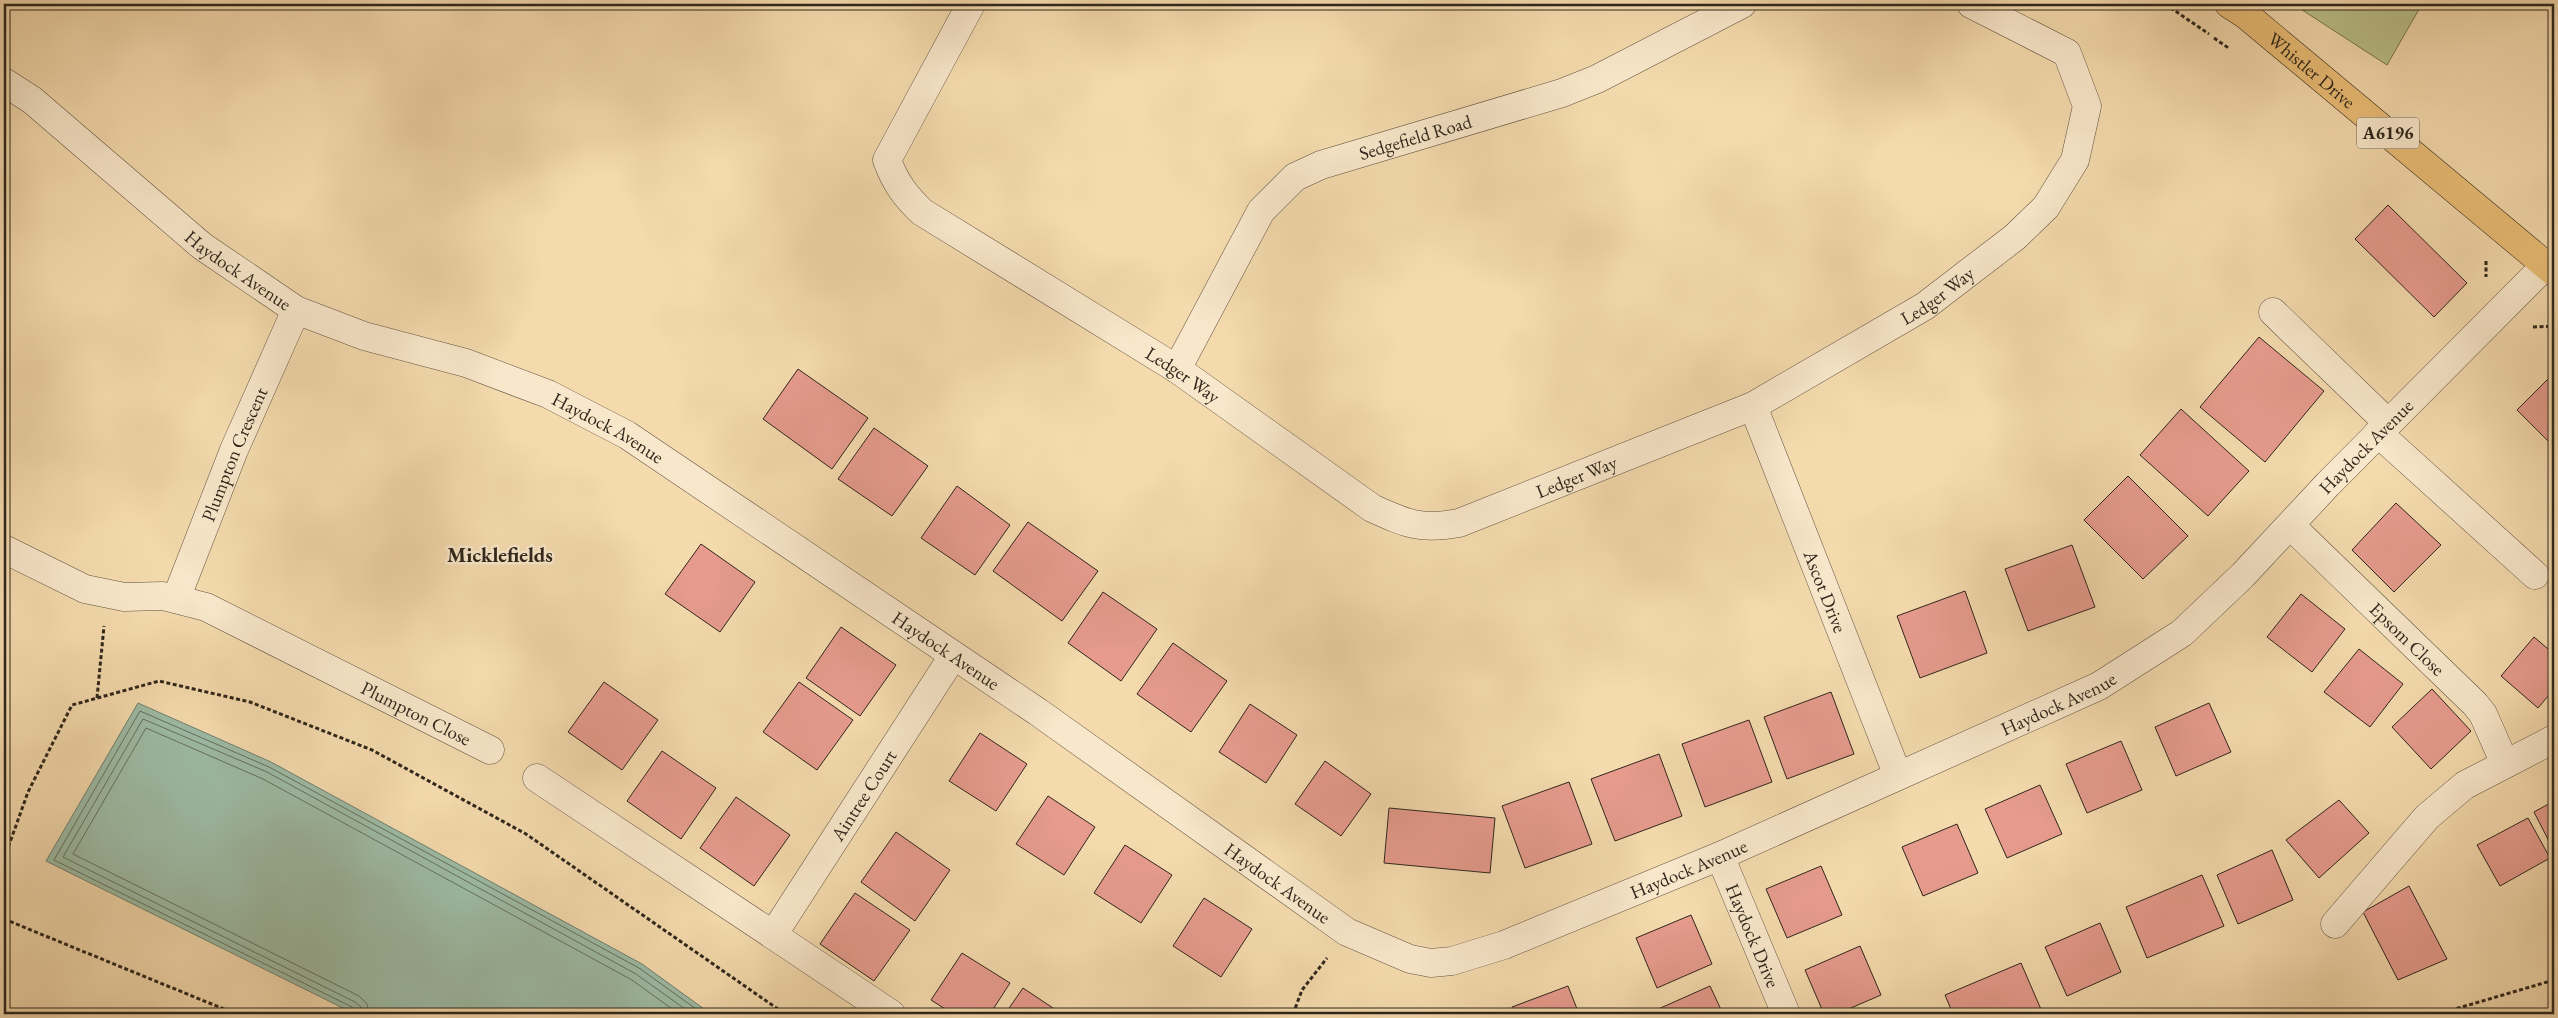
<svg xmlns="http://www.w3.org/2000/svg" width="2558" height="1018" viewBox="0 0 2558 1018" font-family="'EB Garamond',serif">
<style>
.green{fill:#bbc08a;stroke:#757353}
.water{fill:#9dbba5;stroke:#717f6e}
.lines{fill:none;stroke-linecap:round;stroke-linejoin:round}
.shore{stroke:#667060;stroke-width:1}
.building{fill:#e69b8d;stroke:#2f261c}
.minor-casing{stroke:#605340;stroke-width:29}
.major-casing{stroke:#2f261c;stroke-width:29}
.path{stroke:#2f261c;stroke-width:3;stroke-dasharray:4 2.5;stroke-linecap:butt}
.minor{stroke:#f8e7ca;stroke-width:28}
.major{stroke:#eabd76;stroke-width:28}
.labels{text-anchor:middle;stroke-width:5;stroke-linejoin:round;paint-order:stroke}
.shield{fill:#f8e7ca;stroke:#6b6050;stroke-width:1}
.shield-label{font-size:18px;font-weight:bold;fill:#2f261c}
.street-label{font-size:19px;fill:#2f261c;stroke:#f8e7ca}
.quarter-label{font-size:21px;font-weight:bold;fill:#2f261c;stroke:#f8e7ca}
</style>
<rect width="100%" height="100%" fill="#f4daad"/>
<filter id="stains"><feTurbulence type="fractalNoise" baseFrequency=".004" numOctaves="4"/><feColorMatrix values="0 0 0 0 .2 0 0 0 0 .09 0 0 0 0 .02 0 0 0 .5 -.17"/></filter>
<radialGradient id="worn" r=".72"><stop offset=".6" stop-color="#630" stop-opacity="0"/><stop offset="1" stop-color="#630" stop-opacity=".3"/></radialGradient>
<!-- green -->
<path class="green" d="M2293,4h129l-35,61z"/>
<!-- water -->
<path class="water" d="M138,703l133,59 371,202 69,50h-356l-309,-153z"/>
<g class="lines">
<!-- shore -->
<path class="shore" d="M356,1014l-4,-7 -298,-147 86,-149 129,56 370,201 64,46
M362,1014l-1,-7 -6,-5 -292,-145 80,-138 124,53 369,202 56,40
M369,1014l-2,-10 -8,-8 -286,-142 73,-126 117,51 369,201 47,34"/>
</g>
<!-- building -->
<path class="building" d="M2388,205l79,78 -33,34 -79,-78z
M2259,337l65,54 -59,71 -65,-55z
M798,369l70,49 -36,51 -69,-50z
M2551,376l3,4v67l-37,-37z
M2181,409l68,62 -41,45 -68,-61z
M874,428l54,38 -36,50 -54,-37z
M2128,476l60,60 -45,43 -59,-59z
M957,486l53,39 -35,50 -54,-37z
M2396,503l45,42 -47,47 -42,-42z
M1028,522l70,49 -36,50 -69,-50z
M701,544l54,38 -35,50 -55,-38z
M2072,545l23,62 -67,24 -23,-62z
M1965,591l22,62 -67,25 -23,-62z
M1103,592l54,37 -36,52 -53,-38z
M2301,594l44,35 -33,43 -45,-35z
M841,627l55,38 -36,51 -54,-38z
M2534,637l20,17v35l-16,19 -37,-32z
M1173,643l54,38 -36,51 -54,-38z
M2359,649l44,35 -33,43 -46,-35z
M604,682l54,38 -36,50 -54,-38z
M799,682l54,38 -36,50 -54,-38z
M2432,689l39,42 -40,38 -39,-42z
M1831,692l23,62 -67,25 -23,-62z
M2209,703l22,49 -55,24 -21,-49z
M1250,704l47,31 -31,48 -47,-31z
M1749,720l23,62 -67,25 -23,-63z
M980,733l47,31 -31,47 -47,-30z
M2121,741l21,49 -55,23 -21,-49z
M662,751l54,37 -35,51 -54,-38z
M1659,754l23,62 -67,25 -24,-62z
M1325,761l46,33 -30,42 -46,-32z
M1569,782l23,62 -67,24 -23,-62z
M2040,785l22,49 -55,24 -22,-49z
M1048,796l47,31 -31,48 -48,-31z
M736,797l54,38 -36,51 -54,-38z
M2339,800l30,33 -50,45 -33,-38z
M2554,801v50l-20,-39z
M1389,808l106,10 -5,55 -106,-10z
M2528,818l22,40 -50,28 -23,-41z
M1957,824l21,49 -55,23 -21,-49z
M896,832l54,38 -35,51 -54,-39z
M1125,845l47,30 -31,48 -47,-30z
M2272,850l21,50 -55,24 -21,-49z
M1821,866l21,49 -55,23 -21,-49z
M2202,875l22,51 -77,32 -21,-51z
M2409,886l38,73 -49,21 -35,-68z
M855,893l55,37 -36,51 -54,-37z
M1204,898l48,31 -31,48 -48,-31z
M1691,915l21,49 -55,24 -21,-50z
M2100,923l21,49 -54,24 -22,-49z
M1860,946l21,49 -44,19h-13l-19,-44z
M962,953l48,30 -20,31h-37l-22,-14z
M2021,963l22,51h-90l-8,-19z
M1568,986l11,28h-64l-3,-7z
M1710,986l13,28h-66l-1,-4z
M1023,988l39,26h-57z"/>
<g class="lines">
<!-- minor casing -->
<g class="minor-casing">
<g id="minor">
<path id="s1" d="M971,4l-84,156c8,22 18,36 35,52l255,157 195,139c35,16 48,22 87,15l294,-117 172,-100 90,-69 31,-30 29,-47 12,-54 -20,-53 -96,-49"/>
<path id="s2" d="M4,82l28,18 170,146 94,64 68,26 102,27 82,31 79,41 411,277 309,220 63,27 21,4 21,-2 52,-16 216,-89 379,-170 83,-53 61,-58 85,-91 218,-219"/>
<path d="M2273,312l115,111"/>
<path id="s3" d="M1177,369l84,-158 34,-34 26,-12 241,-72 35,-14 145,-75"/>
<path id="s4" d="M1753,406l145,370"/>
<path d="M2378,433l157,142"/>
<path id="s5" d="M2291,526l184,178 8,10 22,50"/>
<path id="s6" d="M4,549l81,40 39,8 39,-1 43,11 284,143"/>
<path id="s7" d="M176,599l58,-149 62,-140"/>
<path id="s8" d="M537,778l236,157 180,-279"/>
<path id="s9" d="M1720,856l66,158"/>
<path d="M2335,924l92,-107 38,-32 89,-46"/>
<path d="M773,935l118,79"/>
</g>
</g>
<!-- major casing -->
<g class="major-casing">
<g id="major">
<path id="s10" d="M2229,4l17,11 308,257"/>
</g>
</g>
<!-- path -->
<path class="path" d="M2165,4l44,30
M2214,38l16,11
M2486,261v16
M2533,327l21,-1
M97,698l7,-72
M4,859l24,-67 44,-87 87,-24 91,21 122,48 154,84 259,180
M4,919l232,95
M1293,1014l9,-24 25,-32
M2438,1014l116,-34"/>
<!-- minor -->
<use href="#minor" class="minor"/>
<!-- major -->
<use href="#major" class="major"/>
</g>
<g class="labels">
<!-- shield labels -->
<rect class="shield" x="2357" y="117.5" width="62" height="31" rx="4"/>
<g class="shield-label">
<text x="2388" y="139">A6196</text>
</g>
<!-- street labels -->
<g class="street-label">
<text dy="7" stroke="none"><textPath href="#s10" startOffset="106">Whistler Drive</textPath></text>
<text dy="7" stroke="none"><textPath href="#s3" startOffset="354">Sedgefield Road</textPath></text>
<text dy="7" stroke="none"><textPath href="#s2" startOffset="301">Haydock Avenue</textPath></text>
<text dy="7" stroke="none"><textPath href="#s1" startOffset="1401">Ledger Way</textPath></text>
<text dy="7" stroke="none"><textPath href="#s1" startOffset="548">Ledger Way</textPath></text>
<text dy="7" stroke="none"><textPath href="#s2" startOffset="706">Haydock Avenue</textPath></text>
<text dy="7" stroke="none"><textPath href="#s2" startOffset="2776">Haydock Avenue</textPath></text>
<text dy="7" stroke="none"><textPath href="#s7" startOffset="156">Plumpton Crescent</textPath></text>
<text dy="7" stroke="none"><textPath href="#s1" startOffset="996">Ledger Way</textPath></text>
<text dy="7" stroke="none"><textPath href="#s4" startOffset="199">Ascot Drive</textPath></text>
<text dy="7" stroke="none"><textPath href="#s5" startOffset="162">Epsom Close</textPath></text>
<text dy="7" stroke="none"><textPath href="#s2" startOffset="1111">Haydock Avenue</textPath></text>
<text dy="7" stroke="none"><textPath href="#s2" startOffset="2371">Haydock Avenue</textPath></text>
<text dy="7" stroke="none"><textPath href="#s6" startOffset="449">Plumpton Close</textPath></text>
<text dy="7" stroke="none"><textPath href="#s8" startOffset="450">Aintree Court</textPath></text>
<text dy="7" stroke="none"><textPath href="#s2" startOffset="1966">Haydock Avenue</textPath></text>
<text dy="7" stroke="none"><textPath href="#s2" startOffset="1516">Haydock Avenue</textPath></text>
<text dy="7" stroke="none"><textPath href="#s9" startOffset="86">Haydock Drive</textPath></text>
</g>
<!-- quarter labels -->
<g class="quarter-label">
<text x="500" y="562">Micklefields</text>
</g>
</g>
<!-- margin -->
<rect width="2558" height="1018" fill="none" stroke="#f4daad" stroke-width="20"/>
<rect x="5" y="5" width="2548" height="1008" fill="none" stroke="#2f261c" stroke-width="2.5"/>
<rect x="10" y="10" width="2538" height="998" fill="none" stroke="#2f261c"/>
<rect width="100%" height="100%" filter="url(#stains)"/>
<rect width="100%" height="100%" fill="url(#worn)"/>
</svg>
